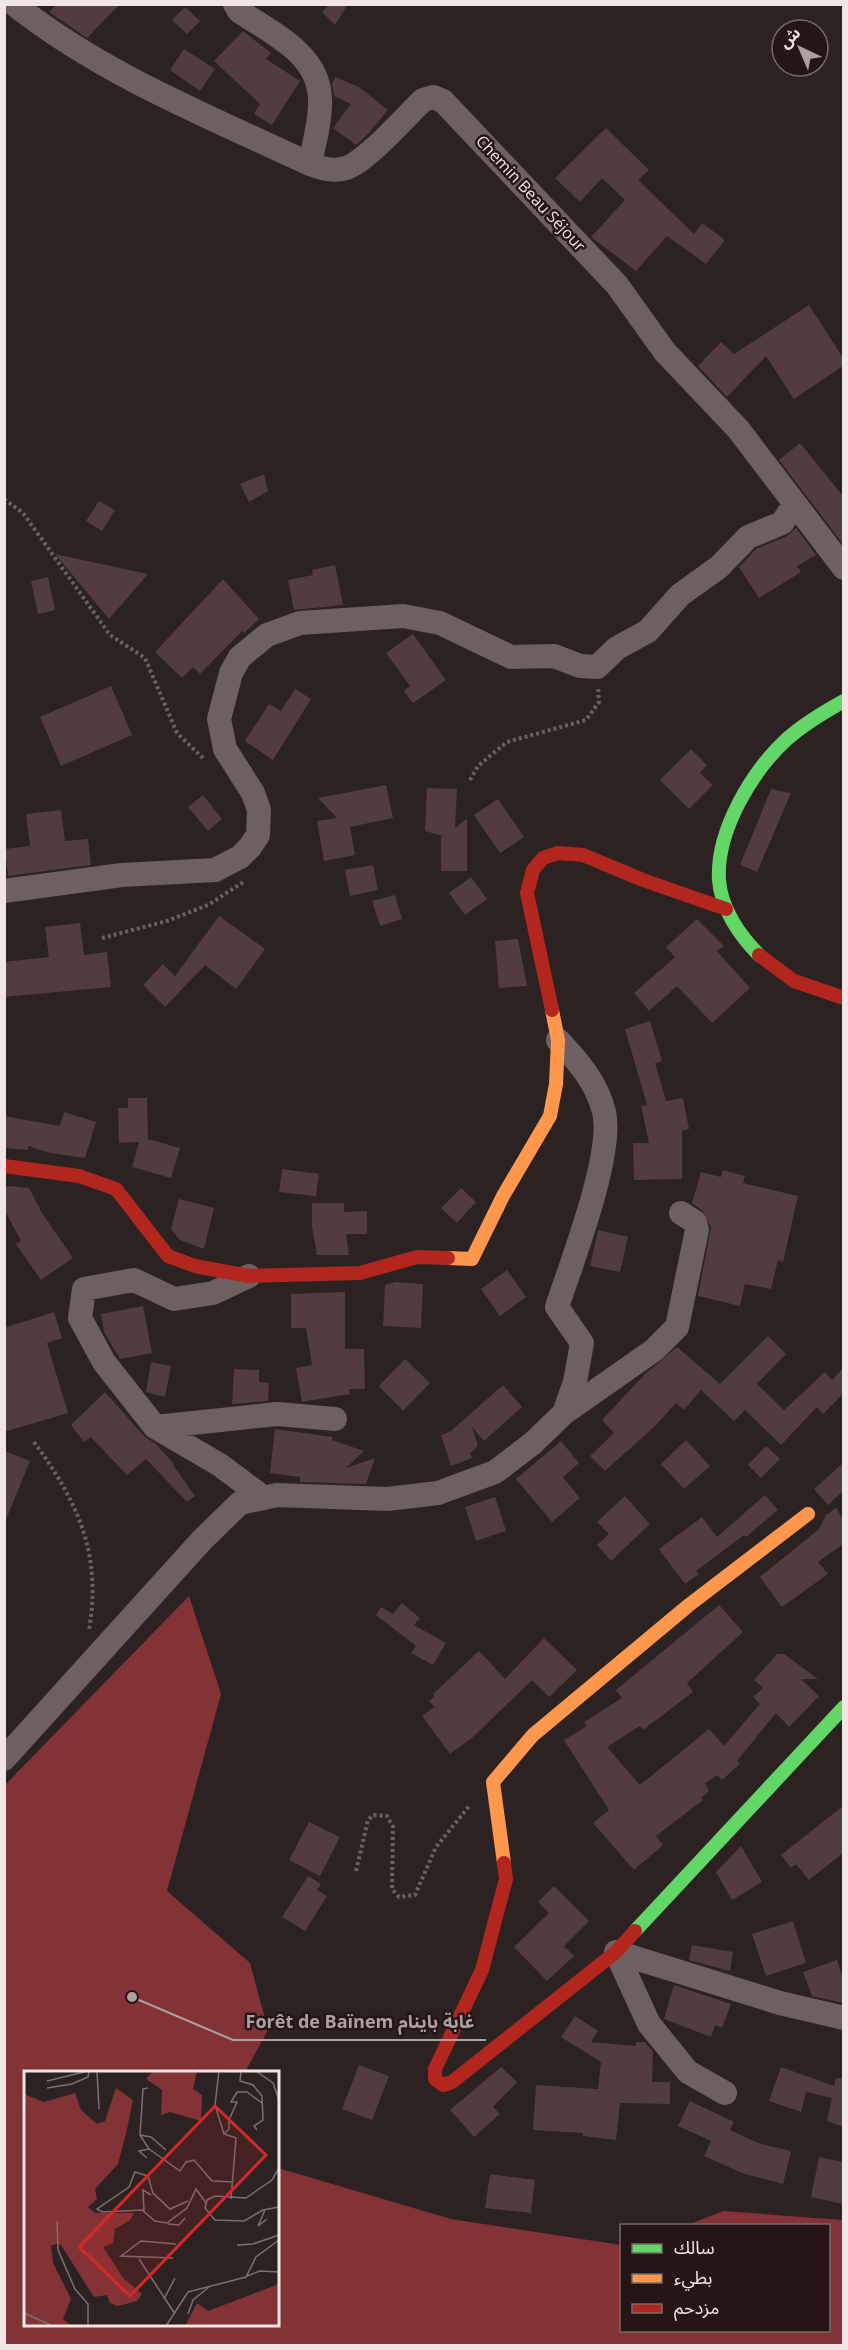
<svg xmlns="http://www.w3.org/2000/svg" width="848" height="2350" viewBox="0 0 848 2350" font-family="'Open Sans','Noto Sans Arabic',sans-serif">
<style>
.forest{fill:#833336}
.building{fill:#513d3d}
.lines{fill:none;stroke-linecap:round;stroke-linejoin:round}
.path{stroke:#6c6160;stroke-width:4;stroke-dasharray:3 3;stroke-linecap:butt}
.street{stroke:#6e6060;stroke-width:24}
.fast{stroke:#63d668;stroke-width:14}
.slow{stroke:#ff974d;stroke-width:14}
.jam{stroke:#b3261e;stroke-width:14}
.labels{text-anchor:middle;stroke-width:5;stroke-linejoin:round;paint-order:stroke}
.street-label{font-size:16px;fill:#f2e6e5;stroke:#251514}
.inset-road{fill:none;stroke:#7b706f;stroke-width:1.5}
.view{fill:#d62828;fill-opacity:0.15;stroke:#d62828;stroke-width:3}
.inset-edge{fill:none;stroke:#f2e6e5;stroke-width:3}
.leader{fill:none;stroke:#aca1a0;stroke-width:2}
.callout-dot{fill:#aca1a0;stroke:#251514;stroke-width:2}
.callout-label{font-size:18px;text-anchor:middle;font-weight:bold;fill:#aca1a0;stroke:#251514;stroke-width:5;stroke-linejoin:round;paint-order:stroke}
</style>
<rect width="100%" height="100%" fill="#2b2221"/>
<!-- forest -->
<path class="forest" d="M189,1596l32,98 -54,197 83,72 18,67 -23,42h-219v252h252v-156l173,51 170,26 1,85h206v-104l-140,-1 35,-14 120,9v125h-838v-560z"/>
<!-- building -->
<path class="building" d="M57,4h63l-33,34 -38,-26z
M330,4h18l-13,21 -13,-13z
M185,7l15,14 -13,13 -15,-14z
M243,31l28,22 -5,6 34,22 -28,44 -18,-11 6,-10 -46,-43z
M184,49l31,20 -15,22 -30,-21z
M335,77l24,10 29,23 -19,23 -13,12 -23,-17 18,-24 -17,-8 -2,-12z
M606,128l43,42 -11,10 56,54 8,-11 23,17 -19,24 -39,-28 -31,35 -45,-34 34,-37 -23,-22 -22,24 -25,-24z
M809,305l34,53v8l-49,33 -28,-43 -39,41 -29,-31 23,-24 13,12z
M800,443l43,53v48l-64,-84z
M264,474l4,17 -19,11 -9,-18z
M99,501l16,9 -13,21 -16,-10z
M796,528l20,27 -19,11 4,6 -42,26 -20,-31 17,-18 31,-13z
M55,554l93,20 -39,45z
M335,565l8,40 -49,5 -6,-30 25,-5 -1,-5z
M48,577l7,33 -17,4 -7,-33z
M223,579l36,40 -15,14 -2,-2 -42,43 -7,-7 -11,11 -27,-26z
M413,634l33,46 -33,23 -9,-12 6,-5 -24,-33z
M111,686l21,49 -71,31 -21,-49z
M295,689l16,10 -38,61 -28,-19 24,-37 12,7z
M691,749l16,16 -7,8 13,12 -24,24 -29,-29z
M386,785l7,33 -43,9 5,28 -31,6 -7,-40 20,-3 -19,-20z
M427,788l30,1 -2,39 12,-9v52h-26v-34l2,-1 -18,-5z
M771,789l20,4 -34,79 -17,-7z
M203,795l19,24 -14,12 -20,-24z
M498,799l26,38 -24,16 -26,-38z
M61,810l4,31 23,-2 3,26 -83,11 -3,-27 25,-3 -4,-32z
M373,865l5,25 -28,6 -5,-26z
M471,877l16,22 -22,16 -16,-22z
M395,895l7,24 -22,7 -8,-25z
M219,916l46,33 -29,40 -31,-24 -40,42 -22,-22 20,-21 12,12z
M697,919l27,27 -7,5 33,37 -38,35 -35,-37 -28,25 -15,-18 41,-36 -9,-10z
M80,923l4,32 23,-3 4,35 -107,10v-35l45,-5 -4,-30z
M518,939l9,47 -28,2 -4,-47z
M650,1021l12,40 -7,2 11,38 17,-3 6,31 -7,2v48l-48,1 -1,-37h16l-8,-37 6,-1 -22,-76z
M128,1098h19l1,41 32,9 -9,30 -39,-11 7,-25 -20,1 -1,-35h10z
M64,1112l32,10 -11,36 -35,-5 -22,-7v4l-24,-2v-32l56,10z
M282,1169l37,5 -3,22 -37,-4z
M723,1170l22,6 -2,7 55,13 -15,66 -5,-2 -7,29 -26,-5 -5,22 -42,-10 13,-69 -8,-16 -11,-8 9,-31 20,5z
M9,1186l20,2 13,25 31,45 -32,22 -25,-36 5,-3 -17,-32v-21z
M461,1188l15,14 -19,21 -16,-15z
M179,1199l35,9 -10,41 -24,-9 -9,-11z
M312,1203h32v9l23,-1v23h-21l3,21h-32l-5,-28z
M598,1230l30,7 -8,35 -30,-6z
M507,1270l19,27 -26,19 -19,-27z
M396,1282l27,2 -2,44 -38,-2 2,-41z
M345,1292v57h19l1,40h-16l1,5 -48,8 -6,-34 16,-3 -6,-37h-15v-34z
M143,1306l9,47 -32,6 -16,-27 -3,-18z
M54,1312l8,26 -15,5 21,70 -64,19v-104z
M768,1336l18,18 -29,30 27,26 41,-38 7,8 11,-12v26l-20,20 -6,-7 -36,38 -36,-35 -11,11 -33,-31 -17,20 -8,-7 -22,24 -49,44 -15,-15 24,-23 -12,-13 42,-45 33,-28 43,37z
M405,1359l25,24 -27,28 -24,-25z
M151,1362l20,4 -6,31 -19,-5z
M234,1369l25,1v12l10,1 -1,18 -36,3z
M503,1385l19,22 -38,34 -12,-14 6,19 -8,7 2,5 -21,8 -10,-31 10,-4z
M105,1392l39,44 12,8 18,20 -1,1 22,31 -8,6 -41,-43 -19,16 -36,-38 -7,5 -13,-17z
M275,1429l58,8 -1,3 32,11 -18,17 29,-10 -9,26 -66,-2v-5l-30,-4z
M686,1440l24,26 -26,23 -23,-25z
M561,1441l18,22 -16,14 17,21 -28,24 -36,-43z
M766,1446l14,13 -19,19 -13,-13z
M4,1451l26,10 -25,61 -1,-1z
M843,1463v28l-15,14 -14,-16z
M765,1495l13,15 -32,27 -2,-2 -48,36 3,3 -14,10 -26,-35 43,-32 15,20z
M625,1496l25,28 -39,37 -14,-16 12,-11 -12,-12z
M495,1497l11,34 -30,10 -11,-34z
M836,1508l7,11v25l-25,18 10,12 -46,33 -22,-30 59,-48 7,-14z
M402,1603l18,15 -6,7 32,18 -13,22 -22,-12 5,-7 -40,-31 5,-8 12,7z
M719,1605l24,27 -56,51 6,9 -50,38 -3,-4 -33,21 33,38 69,-56 15,17 36,-42 -7,-7 10,-9 -9,-8 23,-26h7l34,25h-17l18,17 -30,31 -13,-14 -39,48 3,3 -18,16 -5,-5 -12,8 4,8 -8,7 2,2 -47,36 7,9 -29,25 -41,-47 16,-13 -45,-70 23,-14 -3,-4 38,-24 -6,-8z
M544,1638l33,32 -28,27 -17,-17 -59,57 -23,17 -28,-38 12,-9 -5,-6 5,-4 -1,-3 46,-43 26,28z
M843,1806v47l-34,27 -13,-16 -5,4 -10,-13z
M309,1822l31,15 -20,39 -31,-16z
M741,1846l21,36 -30,18 -16,-28z
M308,1876l13,8 -4,6 10,6 -22,35 -23,-14z
M554,1886l35,35 -25,25 10,10 -27,25 -33,-34 35,-34 -11,-11z
M793,1921l13,42 -40,13 -14,-42z
M692,1945l41,7 -3,19 -41,-11z
M837,1960l6,18v25l-31,-7 -9,-24z
M674,1985l57,19 -9,24 -7,-3 -4,12 -47,-18z
M575,2016l23,15 -7,11 45,4v-4h9l8,10 -1,30h18v22l-50,-1 -4,37 -33,-4v-3l-50,-3 3,-45 62,4 3,-27 -40,-25z
M359,2065l30,11 -17,44 -30,-11z
M501,2067l16,15 -24,25 7,7 -26,23 -24,-27z
M781,2067l53,19 2,-8h7v49l-16,-6 5,-23 -26,-6 -5,20 -32,-11z
M690,2101l44,21 -4,8 28,13 33,8 -8,33 -41,-11 -38,-17 7,-15 -33,-15z
M819,2157l24,5v42l-32,-7z
M490,2174l45,6 -4,33 -46,-5z"/>
<g class="lines">
<!-- path -->
<path class="path" d="M4,499l19,14 87,122 35,23 32,75 28,27
M470,780l8,-14 29,-24 79,-22 13,-18 -1,-16
M102,938l65,-17 41,-16 37,-24
M34,1442c44,60 68,112 55,188
M356,1871l12,-51 5,-5 14,1 6,11 -1,62 7,8 16,-2 21,-48 34,-42"/>
<!-- street -->
<path class="street" d="M14,4c88,70 196,113 296,160
M235,4l4,7c34,23 80,43 81,88 1,21 -6,44 -10,65 12,5 24,8 36,4 21,-7 59,-51 77,-68l10,-3 10,4 174,184 48,67 73,77 106,139
M4,891l118,-16 93,-5 25,-13 10,-10 8,-12 1,-25 -6,-17 -28,-44 -6,-30 12,-46 9,-16 27,-22 33,-12 103,-7 37,7 71,34 43,-1 26,10 17,1 20,-19 31,-17 32,-36 39,-28 29,-30 34,-14 12,-18
M249,1276l-36,17 -39,6 -40,-19 -50,9 -4,29 24,44 51,65 65,38 44,33
M564,1413l90,-63 23,-23 20,-97 -2,-8 -14,-9
M155,1427l122,-13 58,5
M4,1759l198,-219 38,-37 37,-8 110,4 51,-6 57,-21 38,-29 31,-30 11,-31 7,-39 -25,-36c14,-43 57,-153 47,-195 -7,-29 -26,-51 -46,-72
M616,1952l164,51 64,15
M616,1952l33,72 39,48 37,21"/>
<!-- fast -->
<path class="fast" d="M759,955c-20,-20 -38,-47 -40,-75 -3,-49 33,-109 68,-141 17,-15 37,-27 57,-38
M635,1931l209,-224"/>
<!-- slow -->
<path class="slow" d="M448,1258l24,1 31,-63 47,-80 6,-32 2,-44 -6,-30
M504,1863l-11,-81 40,-47 156,-130 119,-91"/>
<!-- jam -->
<path class="jam" d="M759,955l35,26 50,17
M552,1010l-25,-117 6,-23 10,-12 15,-5 25,2 60,25 83,29
M4,1166l75,10 37,13 52,67 27,10 54,10 111,-3 57,-16 31,1
M504,1863l2,16 -24,91 -47,99v10l8,6 9,-3 164,-130 19,-21"/>
</g>
<g class="labels">
<!-- street labels -->
<g class="street-label">
<text transform="translate(531 193) rotate(47)" y="6">Chemin Beau Séjour</text>
</g>
</g>
<!-- overview -->
<g transform="translate(24 2071)">
<rect width="255" height="255" fill="#2b2221"/>
<path d="M129,0h44l-4,18 9,6 -1,26 -31,-9 -9,3 1,-25 -16,-11zM92,17l17,12 -7,34 -8,30 -23,25 2,10 -9,8 7,6h39l-4,7 -15,9 -2,14 -10,4 20,31 19,16 -5,7 -19,5 -8,-3 -3,-8 -13,2 -33,-52 -5,-1 -5,2 2,17 18,36 -8,20 9,7h-48v-232l20,8 31,-9 6,17 16,14 8,-3zM255,213v41l-94,1 12,-23 11,8z" fill="#833336"/>
<path class="inset-road" d="M73,0l2,38M195,0l-4,34 9,29M217,0l-1,10 13,4 9,11 1,24 -9,6 3,4M232,0l17,12 6,17M23,10l41,-10M23,17l25,-4 16,-7 1,-6M124,17l-5,1 -3,46 9,14M116,64l11,2 15,13M123,87l-8,-7 10,-2 31,22 6,-9 8,-2 18,21 21,1M255,97l-7,12 -26,18 -31,-2 -8,4 -2,8 10,12 29,1 19,-11 16,-3M207,128l5,-61 -12,-4 5,-5v-9l8,-18h-6l6,-10h10l15,11M164,130l-18,8 -17,-16 -5,-17 -13,-4 -6,15 -32,22 5,3 40,-2 13,11 12,2 20,-15 9,-19 10,14M241,139l-7,16 9,-7M120,140l-1,-21 8,5M33,150l1,29 17,39 13,15v22M144,153l11,1 6,-7M213,174l16,-1 26,-9M149,187l-52,-2 20,-15 35,3M115,188l36,55M223,205l13,-5 19,1M140,228l11,-21M0,242l29,13M164,243l5,-14 16,-13M142,255l22,-34 58,-15 10,-20 23,-17"/>
<path class="view" d="M191,35l51,49 -136,141 -51,-49z"/>
<rect width="255" height="255" class="inset-edge"/>
</g>
<!-- callouts -->
<path class="leader" d="M132 1997L233 2040H486"/>
<circle class="callout-dot" cx="132" cy="1997" r="6"/>
<g class="callout-label">
<text x="360" y="2028">Forêt de Baïnem غابة باينام</text>
</g>
<!-- border -->
<rect width="848" height="2350" fill="none" stroke="#f2e6e5" stroke-width="12"/>
<!-- legend -->
<rect x="620" y="2224" width="210" height="108" fill="#251514" stroke="#776968" stroke-width="1.5"/>
<rect x="632" y="2244" width="30" height="9" fill="#63d668" stroke="#776968" stroke-width="1.5"/>
<text x="674" y="2254" font-size="18" fill="#f2e6e5">سالك</text>
<rect x="632" y="2274" width="30" height="9" fill="#ff974d" stroke="#776968" stroke-width="1.5"/>
<text x="674" y="2284" font-size="18" fill="#f2e6e5">بطيء</text>
<rect x="632" y="2304" width="30" height="9" fill="#b3261e" stroke="#776968" stroke-width="1.5"/>
<text x="674" y="2314" font-size="18" fill="#f2e6e5">مزدحم</text>
<!-- north arrow -->
<g transform="translate(800 48) rotate(316)"><circle r="28" fill="#251514" stroke="#776968" stroke-width="1.5"/>
<path d="M0-4.5L10 22L0 15L-10 22Z" fill="#aca1a0"/>
<text y="-9" font-size="16" font-weight="bold" text-anchor="middle" fill="#f2e6e5">ش</text>
</g>
</svg>
